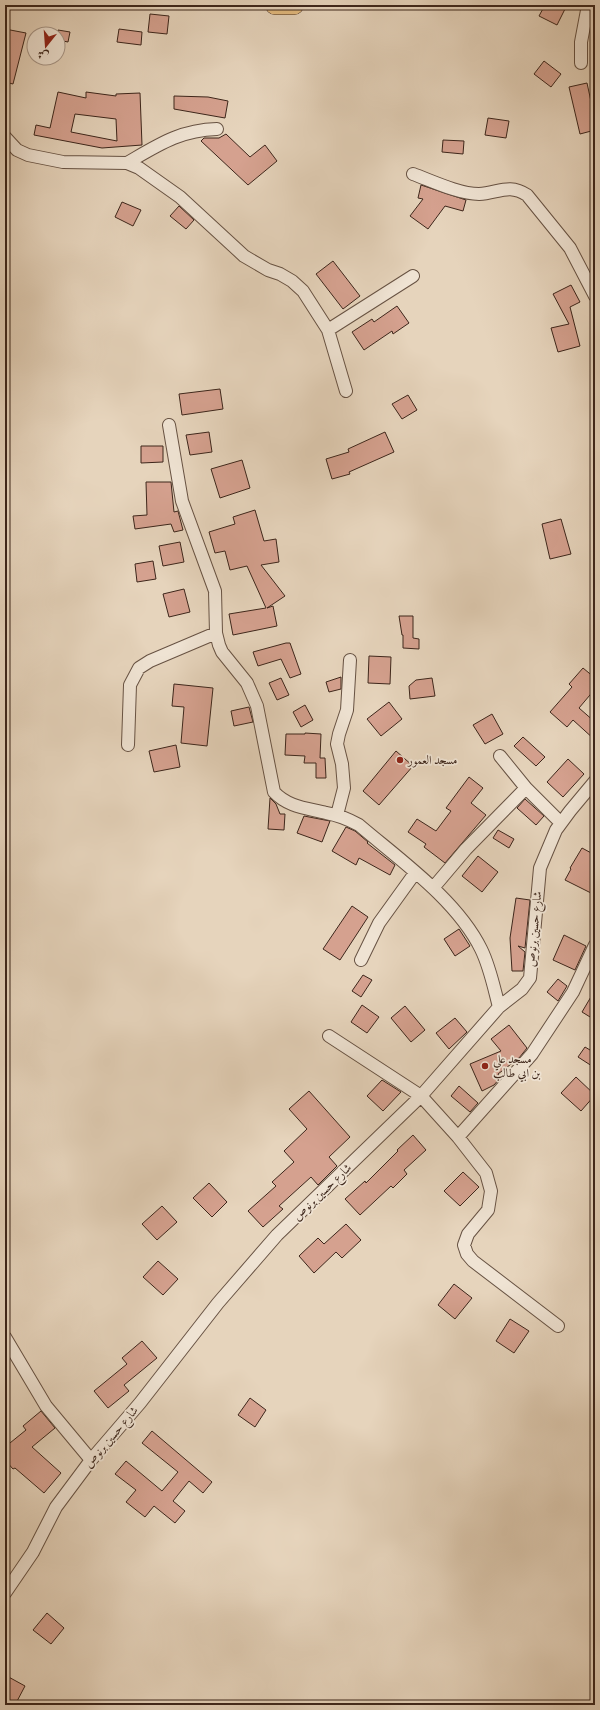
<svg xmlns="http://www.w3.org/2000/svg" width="600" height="1710" viewBox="0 0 600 1710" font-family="Vollkorn,Amiri,serif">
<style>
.building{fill:#d5a18f;stroke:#3d261b;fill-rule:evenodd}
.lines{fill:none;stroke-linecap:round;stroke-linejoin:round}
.street-casing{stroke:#675243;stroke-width:14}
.primary-casing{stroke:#3d261b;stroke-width:20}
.street{stroke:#efe3d3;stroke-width:12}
.primary{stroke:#e3ba7e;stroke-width:19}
.poi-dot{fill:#8f2418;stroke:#efe3d3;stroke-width:1.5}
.labels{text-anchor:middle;stroke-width:3.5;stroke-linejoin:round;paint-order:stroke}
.poi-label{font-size:12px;fill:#3d261b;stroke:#efe3d3;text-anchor:start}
.street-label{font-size:12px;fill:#3d261b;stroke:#efe3d3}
</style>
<rect width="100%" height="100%" fill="#e6d4bc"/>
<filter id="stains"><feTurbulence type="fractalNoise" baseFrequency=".005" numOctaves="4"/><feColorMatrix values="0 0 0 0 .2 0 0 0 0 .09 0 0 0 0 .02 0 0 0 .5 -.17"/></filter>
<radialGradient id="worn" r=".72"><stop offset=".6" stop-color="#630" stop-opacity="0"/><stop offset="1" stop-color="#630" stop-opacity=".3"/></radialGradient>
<!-- building -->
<path class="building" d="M545,5h22l-10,20 -18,-9z
M150,14l19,2 -2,18 -19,-2z
M5,29l21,4 -13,51 -8,-2z
M119,29l23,3 -1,13 -24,-3z
M58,30l12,2 -2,10 -10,-2z
M544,61l17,13 -10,13 -17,-13z
M587,83l8,37v10l-15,4 -11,-47z
M58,92l28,6v-6l30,4v-2l24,-1 2,52 -40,3 -68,-13 2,-10 14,3zM75,114l41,5 1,22 -46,-9z
M174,96l34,1 20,4 -3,17 -51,-9z
M488,118l21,3 -3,17 -21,-3z
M226,134l24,23 15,-12 12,16 -29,24 -47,-44 3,-3h15z
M443,140l21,1 -1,13 -21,-2z
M421,185l45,15 -3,11 -18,-5 -17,23 -18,-13 13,-17 -5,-1z
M122,202l19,8 -8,16 -18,-9z
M179,206l15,14 -8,9 -16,-13z
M333,261l27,35 -17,13 -27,-35z
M571,285l9,17 -10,5 10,39 -22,6 -7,-24 18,-4 -16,-30z
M397,306l12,17 -16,11 -1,-3 -28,19 -12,-18 20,-13 2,3z
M220,389l3,20 -41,6 -3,-21z
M408,395l9,15 -15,9 -10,-15z
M209,432l3,20 -22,3 -4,-20z
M385,432l9,20 -45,20 1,2 -18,5 -6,-20 23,-7 -1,-3z
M141,446h22v16l-22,1z
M242,460l8,28 -30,10 -9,-29z
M146,482h25l3,30 4,-1 5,19 -9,2 -3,-8 -36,5 -2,-13 14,-1z
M255,510l9,31 12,-2 3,23 -18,3 24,31 -18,12 6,-2 4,20 -44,9 -4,-21 37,-6 -19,-42 -17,4 -5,-19 -10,2 -6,-21 26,-8 -2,-7z
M561,519l10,35 -21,5 -8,-35z
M180,542l4,20 -21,4 -4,-20z
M153,561l3,18 -19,3 -2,-18z
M184,589l6,23 -21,5 -6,-23z
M399,616h14v22l6,1v10l-16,-1v-13h-1z
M286,643h4l11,31 -11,4 -9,-19 -23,7 -5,-14z
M369,656l22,1 -1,27 -22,-1z
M583,668l12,10v11l-16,19 16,14v18l-22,-20 -6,7 -17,-15 22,-25 -3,-3z
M341,677v12l-12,3 -3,-10z
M281,678l8,17 -12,5 -8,-17z
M432,678l3,18 -25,3 -1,-13 7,-6z
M174,684l39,4 -6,58 -26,-3 3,-36 -12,-1z
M389,702l13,17 -21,17 -14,-17z
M305,705l8,15 -12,7 -8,-15z
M249,707l4,15 -19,4 -3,-15z
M492,714l11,20 -18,10 -12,-19z
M305,733l16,1 -1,24h5l1,20h-10v-15h-12l1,-7 -20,-1 1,-21h19z
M523,737l22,20 -9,9 -22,-20z
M176,745l4,22 -26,5 -5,-21z
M396,751l17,15 -34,39 -16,-14z
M568,759l16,15 -21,23 -16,-15z
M469,777l14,11 -12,15 15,12 -41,48 -21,-16 2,-3 -18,-12 9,-13 19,12 15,-20 -5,-3z
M270,798l6,6 4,10h5l-1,16 -16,-1z
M525,799l19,17 -8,9 -19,-17z
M304,816l26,5 -8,21 -25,-9z
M346,827l9,4 13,11 -1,1 28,22 -5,10 -31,-17 -3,7 -24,-14z
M498,830l16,9 -5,9 -16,-10z
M582,848l13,7v40l-30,-15 6,-11 -1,-1z
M478,856l20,16 -16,20 -20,-16z
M516,898l14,2 -5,48 -7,-2 7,6 -2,19h-11l-2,-33z
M352,906l16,11 -28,43 -17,-11z
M459,929l11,17 -15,10 -11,-17z
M564,935l22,11 -11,24 -22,-10z
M363,975l9,5 -11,17 -9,-6z
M558,979l9,7 -9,15 -11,-9z
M595,990v30l-13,-8z
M362,1005l17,12 -12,16 -16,-11z
M405,1006l20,24 -14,12 -20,-24z
M455,1018l12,14 -18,17 -13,-16z
M509,1025l18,23 -8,10 -21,16 2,4 -6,7 -12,6 -12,-27 31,-13 -10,-12z
M585,1047l10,6v15l-17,-11z
M576,1077l19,18 -14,16 -20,-18z
M382,1080l19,12 -18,19 -16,-15z
M459,1086l19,17 -8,9 -19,-16z
M309,1091l41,46 -21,20 8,9 -19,19 -7,-8 -32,29 4,3 -20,18 -15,-16 28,-25 -4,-4 22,-20 -10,-11 23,-22 -18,-20z
M413,1135l13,15 -22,20 3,4 -14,14 -2,-2 -31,29 -15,-16 20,-18 1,2 32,-32 -1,-1z
M463,1172l16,15 -19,19 -16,-15z
M209,1183l18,19 -15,15 -19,-19z
M162,1206l15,16 -20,18 -15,-16z
M346,1224l15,16 -19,18 -6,-6 -22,21 -15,-17 19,-18 6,6z
M158,1261l20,18 -15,16 -20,-18z
M454,1284l18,14 -17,21 -17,-14z
M510,1319l19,12 -15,22 -18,-12z
M142,1341l15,17 -33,27 5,6 -21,17 -14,-17 33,-27 -5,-6z
M250,1398l16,12 -11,17 -17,-12z
M41,1411l14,17 -23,19 29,26 -17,20 -29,-25 -2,1 -8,-9v-13l21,-17 -3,-4z
M152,1431l60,51 -9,11 -14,-12 -16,20 12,10 -10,12 -21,-17 -9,11 -19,-15 10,-12 -21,-16 11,-13 36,30 16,-19 -36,-29z
M47,1613l17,15 -13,16 -18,-14z
M5,1675l20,11 -10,19 -10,-4z"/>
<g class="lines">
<!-- street casing -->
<g class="street-casing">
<path id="street" d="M581,63v-21l7,-37
M5,137l12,13 11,5 35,7 64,1 12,5 41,29 64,59 24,14 12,4 12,7 11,10 25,39 18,61
M127,163c31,-18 53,-33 90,-34
M413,174c19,7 46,20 66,20 19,-1 30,-11 48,1l43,53 25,48
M328,330l85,-54
M169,425l13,76 33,90 1,42 3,12 3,7 25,31 10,23 17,86c14,15 32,16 52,21 12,2 22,6 33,12 41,35 98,75 122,124 9,18 13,39 18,58
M128,745l2,-60 9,-17 11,-7 66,-28
M500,756l26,32 35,35
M337,815l7,-27 -2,-24 -5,-20 2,-10 8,-24 3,-50
M433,888l33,-39 60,-61
M361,960l18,-37 36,-50
M329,1036l92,60 37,41 74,-83 41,-62 22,-47
M458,1137l28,36 5,18 -3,19 -20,24 -4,11 3,9 6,7 85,65
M5,1337l41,69 45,54
M5,1593l28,-41 23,-45 35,-47 49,-57 78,-100 59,-68 144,-139 78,-89 23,-18 8,-11 10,-110 16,-38 14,-19 25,-30"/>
</g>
<!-- primary casing -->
<g class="primary-casing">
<path id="primary" d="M275,5h19"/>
</g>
<!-- street -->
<use href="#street" class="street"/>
<!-- primary -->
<use href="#primary" class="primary"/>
</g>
<!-- markers -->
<g class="poi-dot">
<circle cx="400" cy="760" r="4"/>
<circle cx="485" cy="1066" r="4"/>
</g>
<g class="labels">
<!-- poi labels -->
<g class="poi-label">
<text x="408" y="764">مسجد العمور</text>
<text x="493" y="1063">مسجد علي<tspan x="493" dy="14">بن ابي طالب</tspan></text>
</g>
<!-- street labels -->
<g class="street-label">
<text transform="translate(534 929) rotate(-85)" y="4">شارع حسين برنوص</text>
<text transform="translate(322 1192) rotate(-44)" y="4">شارع حسين برنوص</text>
<text transform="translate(111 1437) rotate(-50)" y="4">شارع حسين برنوص</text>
</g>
</g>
<!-- margin -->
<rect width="600" height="1710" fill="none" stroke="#e6d4bc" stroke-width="20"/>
<rect x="6" y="6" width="588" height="1698" fill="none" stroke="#3d261b" stroke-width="2"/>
<rect x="10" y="10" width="580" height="1690" fill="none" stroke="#3d261b"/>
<!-- north arrow -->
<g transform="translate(46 46) rotate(197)"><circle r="19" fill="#efe3d3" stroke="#a89789"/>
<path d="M0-3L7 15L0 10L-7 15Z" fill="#8f2418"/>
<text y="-6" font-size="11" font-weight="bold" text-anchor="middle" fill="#3d261b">ش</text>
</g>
<rect width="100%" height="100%" filter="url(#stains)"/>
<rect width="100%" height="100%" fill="url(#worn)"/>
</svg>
